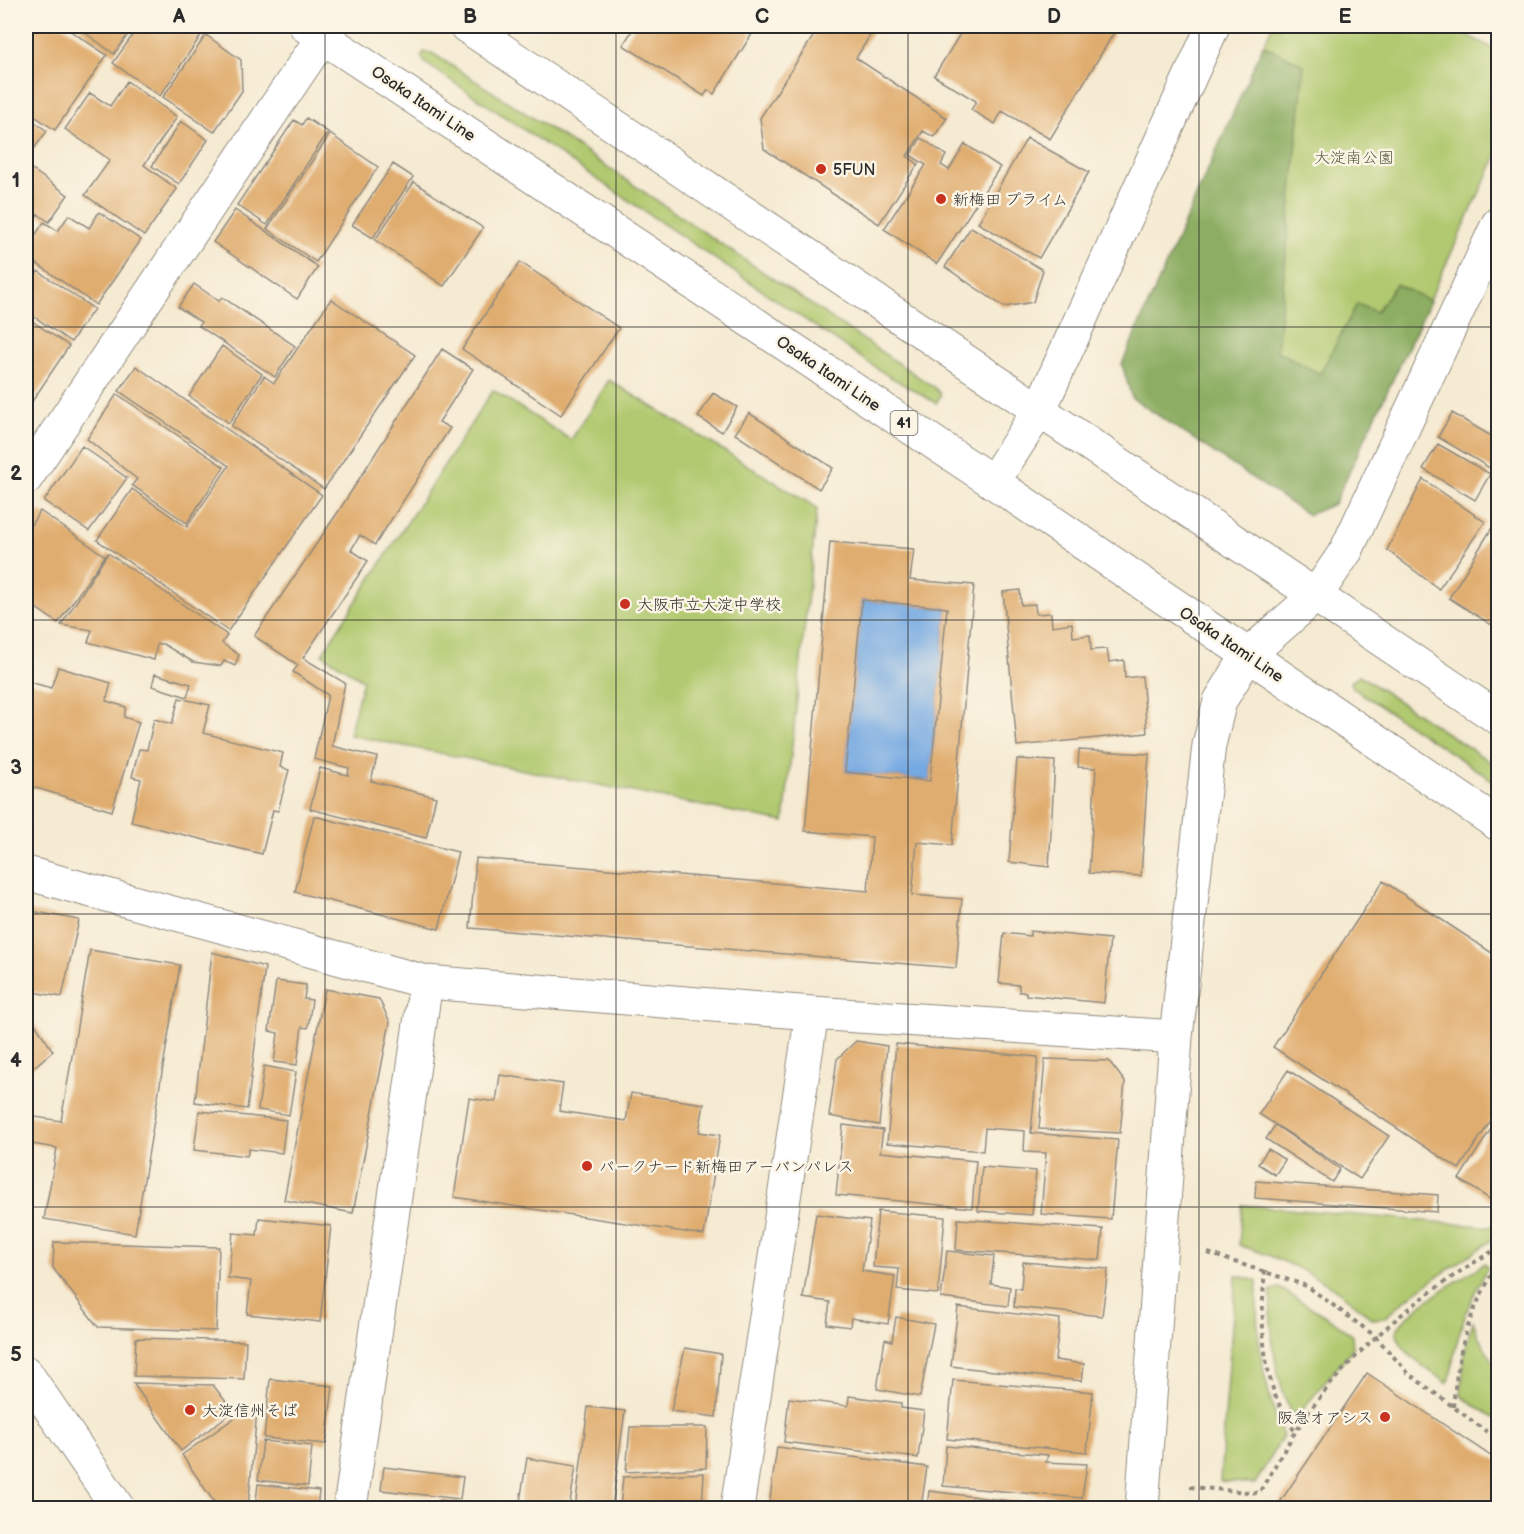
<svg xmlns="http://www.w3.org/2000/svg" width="1524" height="1534" viewBox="0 0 1524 1534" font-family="'Balsamiq Sans','Klee One',sans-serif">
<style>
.green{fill:#b1c96f;stroke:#6e7a4d;stroke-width:1.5}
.forest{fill:#8cad62;stroke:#5c6c46;stroke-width:1.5}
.water{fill:#74a9e2;stroke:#506a86;stroke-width:1.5}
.building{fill:#e0ad70;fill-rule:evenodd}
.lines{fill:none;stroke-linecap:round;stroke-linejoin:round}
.minor-casing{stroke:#908a7e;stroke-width:35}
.tertiary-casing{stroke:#908a7e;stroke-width:35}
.primary-casing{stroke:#908a7e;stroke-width:35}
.trunk-casing{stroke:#908a7e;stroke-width:35}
.path{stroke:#908a7e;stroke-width:4;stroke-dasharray:4.5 4.5;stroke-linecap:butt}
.minor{stroke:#fff;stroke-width:33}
.tertiary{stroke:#fff;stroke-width:33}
.primary{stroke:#fff;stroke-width:33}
.trunk{stroke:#fff;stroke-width:33}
.grid{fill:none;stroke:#2b2b2b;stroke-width:1.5;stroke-opacity:0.55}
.poi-dot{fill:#c8321e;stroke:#fcf5e5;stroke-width:2}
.labels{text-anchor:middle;stroke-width:5;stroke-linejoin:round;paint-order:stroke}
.shield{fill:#fcf5e5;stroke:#6a6863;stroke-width:1.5}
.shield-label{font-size:15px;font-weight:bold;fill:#2b2b2b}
.street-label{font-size:16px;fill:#2b2b2b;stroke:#fcf5e5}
.park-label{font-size:16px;fill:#535a3f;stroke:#fcf5e5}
.poi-label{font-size:16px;fill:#2b2b2b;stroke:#fcf5e5;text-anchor:start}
.neatline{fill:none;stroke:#2b2b2b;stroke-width:2}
.grid-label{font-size:20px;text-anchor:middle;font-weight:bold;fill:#2b2b2b}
</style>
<rect width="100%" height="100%" fill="#fcf5e5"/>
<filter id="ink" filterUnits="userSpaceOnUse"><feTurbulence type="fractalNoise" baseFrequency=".0167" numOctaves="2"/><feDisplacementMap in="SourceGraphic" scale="12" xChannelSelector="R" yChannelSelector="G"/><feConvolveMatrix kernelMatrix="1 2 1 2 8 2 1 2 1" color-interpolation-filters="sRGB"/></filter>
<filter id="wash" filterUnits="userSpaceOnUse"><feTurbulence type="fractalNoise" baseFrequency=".008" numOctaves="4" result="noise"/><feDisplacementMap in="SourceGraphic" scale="24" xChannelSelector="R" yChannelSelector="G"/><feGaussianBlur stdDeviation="1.35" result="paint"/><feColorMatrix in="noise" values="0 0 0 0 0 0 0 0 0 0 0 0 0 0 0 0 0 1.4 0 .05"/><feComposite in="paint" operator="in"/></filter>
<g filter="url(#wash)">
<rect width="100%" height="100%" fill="#f5ead2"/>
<!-- green -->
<path class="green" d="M1272,26h178l48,25v102l-164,351 -26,11 -176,-117 -10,-34z
M424,52l8,1 129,83 374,252 6,7 -5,8 -49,-28 -462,-312 -4,-7z
M609,380l208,128 -33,314 -435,-87 14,-55 -41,-26 171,-264 78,50z
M1359,675l139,92v17l-145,-96 -2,-6z
M1242,1205l250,22 6,-10v19l-83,56 -31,26 -12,1c-38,-37 -83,-58 -133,-74z
M1485,1263l3,4c-21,38 -32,68 -38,112l-3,4c-18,-13 -47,-29 -51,-52 16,-26 63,-50 89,-68z
M1236,1275l21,6c-2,54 6,105 26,155l-28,48 -35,-3z
M1279,1288l55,33 18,15 1,12 -54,66 -9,-2c-15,-38 -21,-81 -19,-122z
M1473,1321l6,17 19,31v51l-37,-24 4,-47z"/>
<!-- forest -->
<path class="forest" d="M1263,45l41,20 -27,286 43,23 37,-70 19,8 20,-28 34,17 -96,203 -26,11 -176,-117 -10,-34z"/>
<!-- water -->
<path class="water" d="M862,600l85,8 -17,173 -85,-9z"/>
<g id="blocks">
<!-- building -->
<path class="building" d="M26,26h37l44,29 -52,75 -29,-20z
M81,26h53l-20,28 -35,-26z
M139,26h51l12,8 -42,62 -47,-33z
M635,26h104l13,8 -38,60 -6,-4 -4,6 -81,-51z
M820,26h49l5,3 -18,29 91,60 -13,19 -11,-6 -16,25 11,8 -39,60 -115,-75 -4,-31z
M965,26h153l-68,113 -48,-28 -7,13 -24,-14 5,-9 -42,-25z
M206,35l35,25 1,31 -28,41 -51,-35z
M127,81l50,36 -33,48 33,24 -33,47 -59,-41 25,-35 -45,-31 25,-36 20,13z
M26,116l21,15 -19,26 -2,-2z
M306,118l22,14 -61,93 -30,-20 57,-85 8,5z
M181,121l27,19 -29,44 -27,-18z
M330,134l48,33 -62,95 -49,-33z
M921,138l25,17 -5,10 8,5 16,-26 35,23 -63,97 -53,-35 42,-64 -16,-10z
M1027,138l62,34 -50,86 -61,-35z
M393,164l20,13 -40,61 -21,-13z
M30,168l38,27 -19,27 -11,-8 -12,18v-57z
M414,182l69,46 -39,58 -69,-46z
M235,210l83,57 -21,32 -84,-57z
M99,212l42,28 -45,65 -70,-49v-7l18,-27 14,9 11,-16 20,13z
M971,227l72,43 -10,32 -29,5 -59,-40z
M520,262l99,66 -58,87 -99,-66z
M38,271l56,38 -23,33 -45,-31v-21z
M194,284l25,17 3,-4 73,49 -20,31 -76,-51 2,-4 -23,-15z
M331,299l84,56 -91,134 -93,-63 33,-50 10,7z
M26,317l43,29 -38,57 -5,-3z
M222,346l40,28 -33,49 -40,-27z
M442,349l31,20 -34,53 11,6 -75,117 -15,-10 -9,15 17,11 -65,97 42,25 -13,63 45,11 -6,24 65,16 -10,41 -116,-29 10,-41 28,7 1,-7 -35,-9 14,-64 -35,-23 5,-7 -44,-29 86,-127z
M136,366l186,129 -94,136 -131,-91 35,-51 55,38 42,-61 -110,-75z
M713,393l24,14 -15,25 -24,-15z
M117,394l107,73 -37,56 -55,-38 5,-6 -50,-40z
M749,413l84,55 -14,21 -84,-55z
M1452,413l46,27v33l-60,-36z
M1438,444l52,30 -15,26 -52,-31z
M82,446l45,32 -38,53 -45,-30z
M1423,479l62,43 -46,67 -52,-39z
M40,511l65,45 -47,67 -32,-22v-69z
M1498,518v111l-49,-31z
M830,542l84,7 -4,31 64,5 -22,260 -35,-3 -5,53 50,4 -6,69 -486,-40 6,-70 392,33 4,-54 -67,-6zM862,600l85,8 -17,173 -85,-9z
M108,553l119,82 -5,8 17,12 -4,11 -11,-5 -3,5 -28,-4 -30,-18h-6l-3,16 -66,-18 4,-12 -31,-5z
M1020,590l1,15 14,-1 1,10 15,-1 1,13 20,-3 1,14 17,-2 1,15 16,-1 2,13 15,-2 1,18 17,-2 5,57 -130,13 -14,-154z
M58,667l53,16 -5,18 20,6 -2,10 15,5 -27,89 -86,-26v-104l25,7z
M155,674l36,10 -4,13 -35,-11z
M179,698l31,7 -7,28 80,20 -3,14 9,3 -11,41 -5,-1 -11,44 -131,-32 10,-43 -9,-2 7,-28 8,1 7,-31 18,5z
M1079,750l70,4 -8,122 -52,-3 7,-105 -18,-1z
M1017,759l38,2 -6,106 -40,-5z
M314,816l144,36 -19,77 -144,-37z
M1383,881l115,76v153l-39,59 -186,-122z
M26,910l53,10 -17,77 -36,-6z
M1030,931l80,8 -6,64 -78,-8v-3h-7v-7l-20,-2 5,-50 26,3z
M90,950l90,15 -45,269 -91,-15 13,-71 -31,-5 3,-27 32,5z
M212,952l53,15 -18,142 -52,-7z
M276,981l30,4 -2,14 8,1 -4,28 -6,-1 -5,38 -23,-3 4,-29 -9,-2z
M325,989l54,10 11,23 -37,191 -69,-13z
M35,1024l18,27 -24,20 -3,-5v-35z
M856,1041l31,5 -8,79 -50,-9 8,-57z
M896,1044l142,13 -7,76 87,7 -7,79 -70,-5 5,-61 -22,-1 1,-21 -40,-3 -2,23 -96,-8z
M1045,1059l64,2 16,21 -5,51 -81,-4z
M264,1066l32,6 -7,43 -31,-5z
M1288,1070l101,66 -29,43 -101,-65z
M500,1075l63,9 -4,27 67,10 5,-28 73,11 -5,28 21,3 -16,100 -250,-38 15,-99 27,4z
M199,1111l87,9 -4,33 -33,-4 -2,7 -53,-6z
M1498,1118v76l-4,8 -35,-23z
M843,1125l40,5 -3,22 96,9 -4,47 -136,-13z
M1275,1125l65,44 -8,13 -66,-43z
M1268,1149l17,11 -10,15 -17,-11z
M982,1167l54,4 -4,44 -54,-4z
M1256,1181l182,14 -1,17 -182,-14z
M878,1211l67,6 -7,77 -41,-4 2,-21 -26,-2z
M816,1214l54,7 -8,50 33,5 -7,48 -37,-6 -1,9 -23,-3 3,-22 -27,-4z
M259,1218l72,8 -11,96 -73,-8 4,-33 -23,-3 5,-45 24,2z
M958,1219l145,10 -3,31 -144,-10z
M54,1242l165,5 -3,84 -118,-4 -45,-59z
M947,1251l47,5 -3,28 19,3 -2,19 -67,-8z
M1023,1262l85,7 -6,47 -88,-9 1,-19 6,1z
M958,1307l102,12 -5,41 29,4 -2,17 -131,-15z
M896,1317l38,7 -14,73 -43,-8 8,-50 7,2z
M136,1338l110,3 -2,38 -110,-3z
M685,1348l36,6 -5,63 -45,-6z
M1367,1373l131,88v47h-222z
M270,1379l63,7 -7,58 -62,-6z
M953,1380l140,12 -6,60 -140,-13z
M133,1383l80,2 20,26 -52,40z
M849,1396l52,7v5l23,3 -6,47 -134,-16 5,-44 59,8z
M588,1407l37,4 -13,97h-37z
M247,1409l10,2 -9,97h-30l-36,-53z
M630,1427h77l-1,41 -80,4z
M263,1441l49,5 -4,40 -50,-6z
M946,1446l102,9 -2,7 41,2 -5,34 -139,-12z
M777,1447l150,20 -6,41 -152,-2z
M527,1458l49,8 -7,42h-50z
M384,1467l79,10 -3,22 -79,-9z
M704,1473l-2,35h-82l3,-31z
M258,1484l61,7 -2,17h-62z
M929,1491l106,13 -1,4h-107z
M440,1500l51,6v2h-52z"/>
</g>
</g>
<g filter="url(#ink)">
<use href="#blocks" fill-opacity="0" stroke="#908a7e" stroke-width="1.5"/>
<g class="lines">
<!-- minor casing -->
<g class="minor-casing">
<path id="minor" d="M1316,595l30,-44 152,-327
M350,1508l76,-526"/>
</g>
<!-- tertiary casing -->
<g class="tertiary-casing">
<path id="tertiary" d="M26,478l304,-452
M993,482l47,-73 173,-383
M26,873l400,109 386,31 364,24
M26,1373l92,135
M737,1508l75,-495
M1142,1508l34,-471 33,-292 11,-44 28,-46 68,-60"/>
</g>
<!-- primary casing -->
<g class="primary-casing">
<path id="primary" d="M306,26l687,456 505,342
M466,26l1032,692"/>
</g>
<!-- trunk casing -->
<g class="trunk-casing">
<path id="trunk" d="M311,26l11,9"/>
</g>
<!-- path -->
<path class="path" d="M1208,1253l99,33 68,50 34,38 89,66
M1265,1270c-4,42 -4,85 10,125 5,13 13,25 20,37
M1453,1407c6,-63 14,-89 45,-144
M1190,1487l69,6c12,-20 23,-40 35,-59 50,-79 124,-139 204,-186"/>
<!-- minor -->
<use href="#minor" class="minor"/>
<!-- tertiary -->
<use href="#tertiary" class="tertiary"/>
<!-- primary -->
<use href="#primary" class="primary"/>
<!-- trunk -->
<use href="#trunk" class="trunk"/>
</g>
</g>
<!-- grid -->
<path class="grid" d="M325,26v1482M616,26v1482M908,26v1482M1199,26v1482M26,327h1472M26,620h1472M26,914h1472M26,1207h1472"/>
<!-- markers -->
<g class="poi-dot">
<circle cx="821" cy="169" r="6"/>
<circle cx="941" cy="199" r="6"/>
<circle cx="625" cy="604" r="6"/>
<circle cx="587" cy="1166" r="6"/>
<circle cx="190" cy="1410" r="6"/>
<circle cx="1385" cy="1417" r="6"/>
</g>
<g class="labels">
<!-- shield labels -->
<rect class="shield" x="890.5" y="411" width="27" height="24" rx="4.5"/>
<g class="shield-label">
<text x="904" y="428">41</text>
</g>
<!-- street labels -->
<g class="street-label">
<text transform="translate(424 103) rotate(34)" y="6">Osaka Itami Line</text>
<text transform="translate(829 373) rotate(34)" y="6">Osaka Itami Line</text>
<text transform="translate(1232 644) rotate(34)" y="6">Osaka Itami Line</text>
</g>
<!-- park labels -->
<g class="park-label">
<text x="1354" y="163">大淀南公園</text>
</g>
<!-- poi labels -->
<g class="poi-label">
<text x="833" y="175">5FUN</text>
<text x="953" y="205">新梅田 プライム</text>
<text x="637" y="610">大阪市立大淀中学校</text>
<text x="599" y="1172">パークナード新梅田アーバンパレス</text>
<text x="202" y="1416">大淀信州そば</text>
<text x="1373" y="1423" text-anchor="end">阪急オアシス</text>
</g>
</g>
<!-- margin -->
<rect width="1524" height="1534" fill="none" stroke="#fcf5e5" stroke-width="66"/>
<rect x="33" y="33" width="1458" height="1468" class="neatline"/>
<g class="grid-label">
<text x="179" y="23">A</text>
<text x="470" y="23">B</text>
<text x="762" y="23">C</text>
<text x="1054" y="23">D</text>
<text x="1345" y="23">E</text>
<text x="16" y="187">1</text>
<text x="16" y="480">2</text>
<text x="16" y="774">3</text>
<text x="16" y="1067">4</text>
<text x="16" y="1361">5</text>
</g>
</svg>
